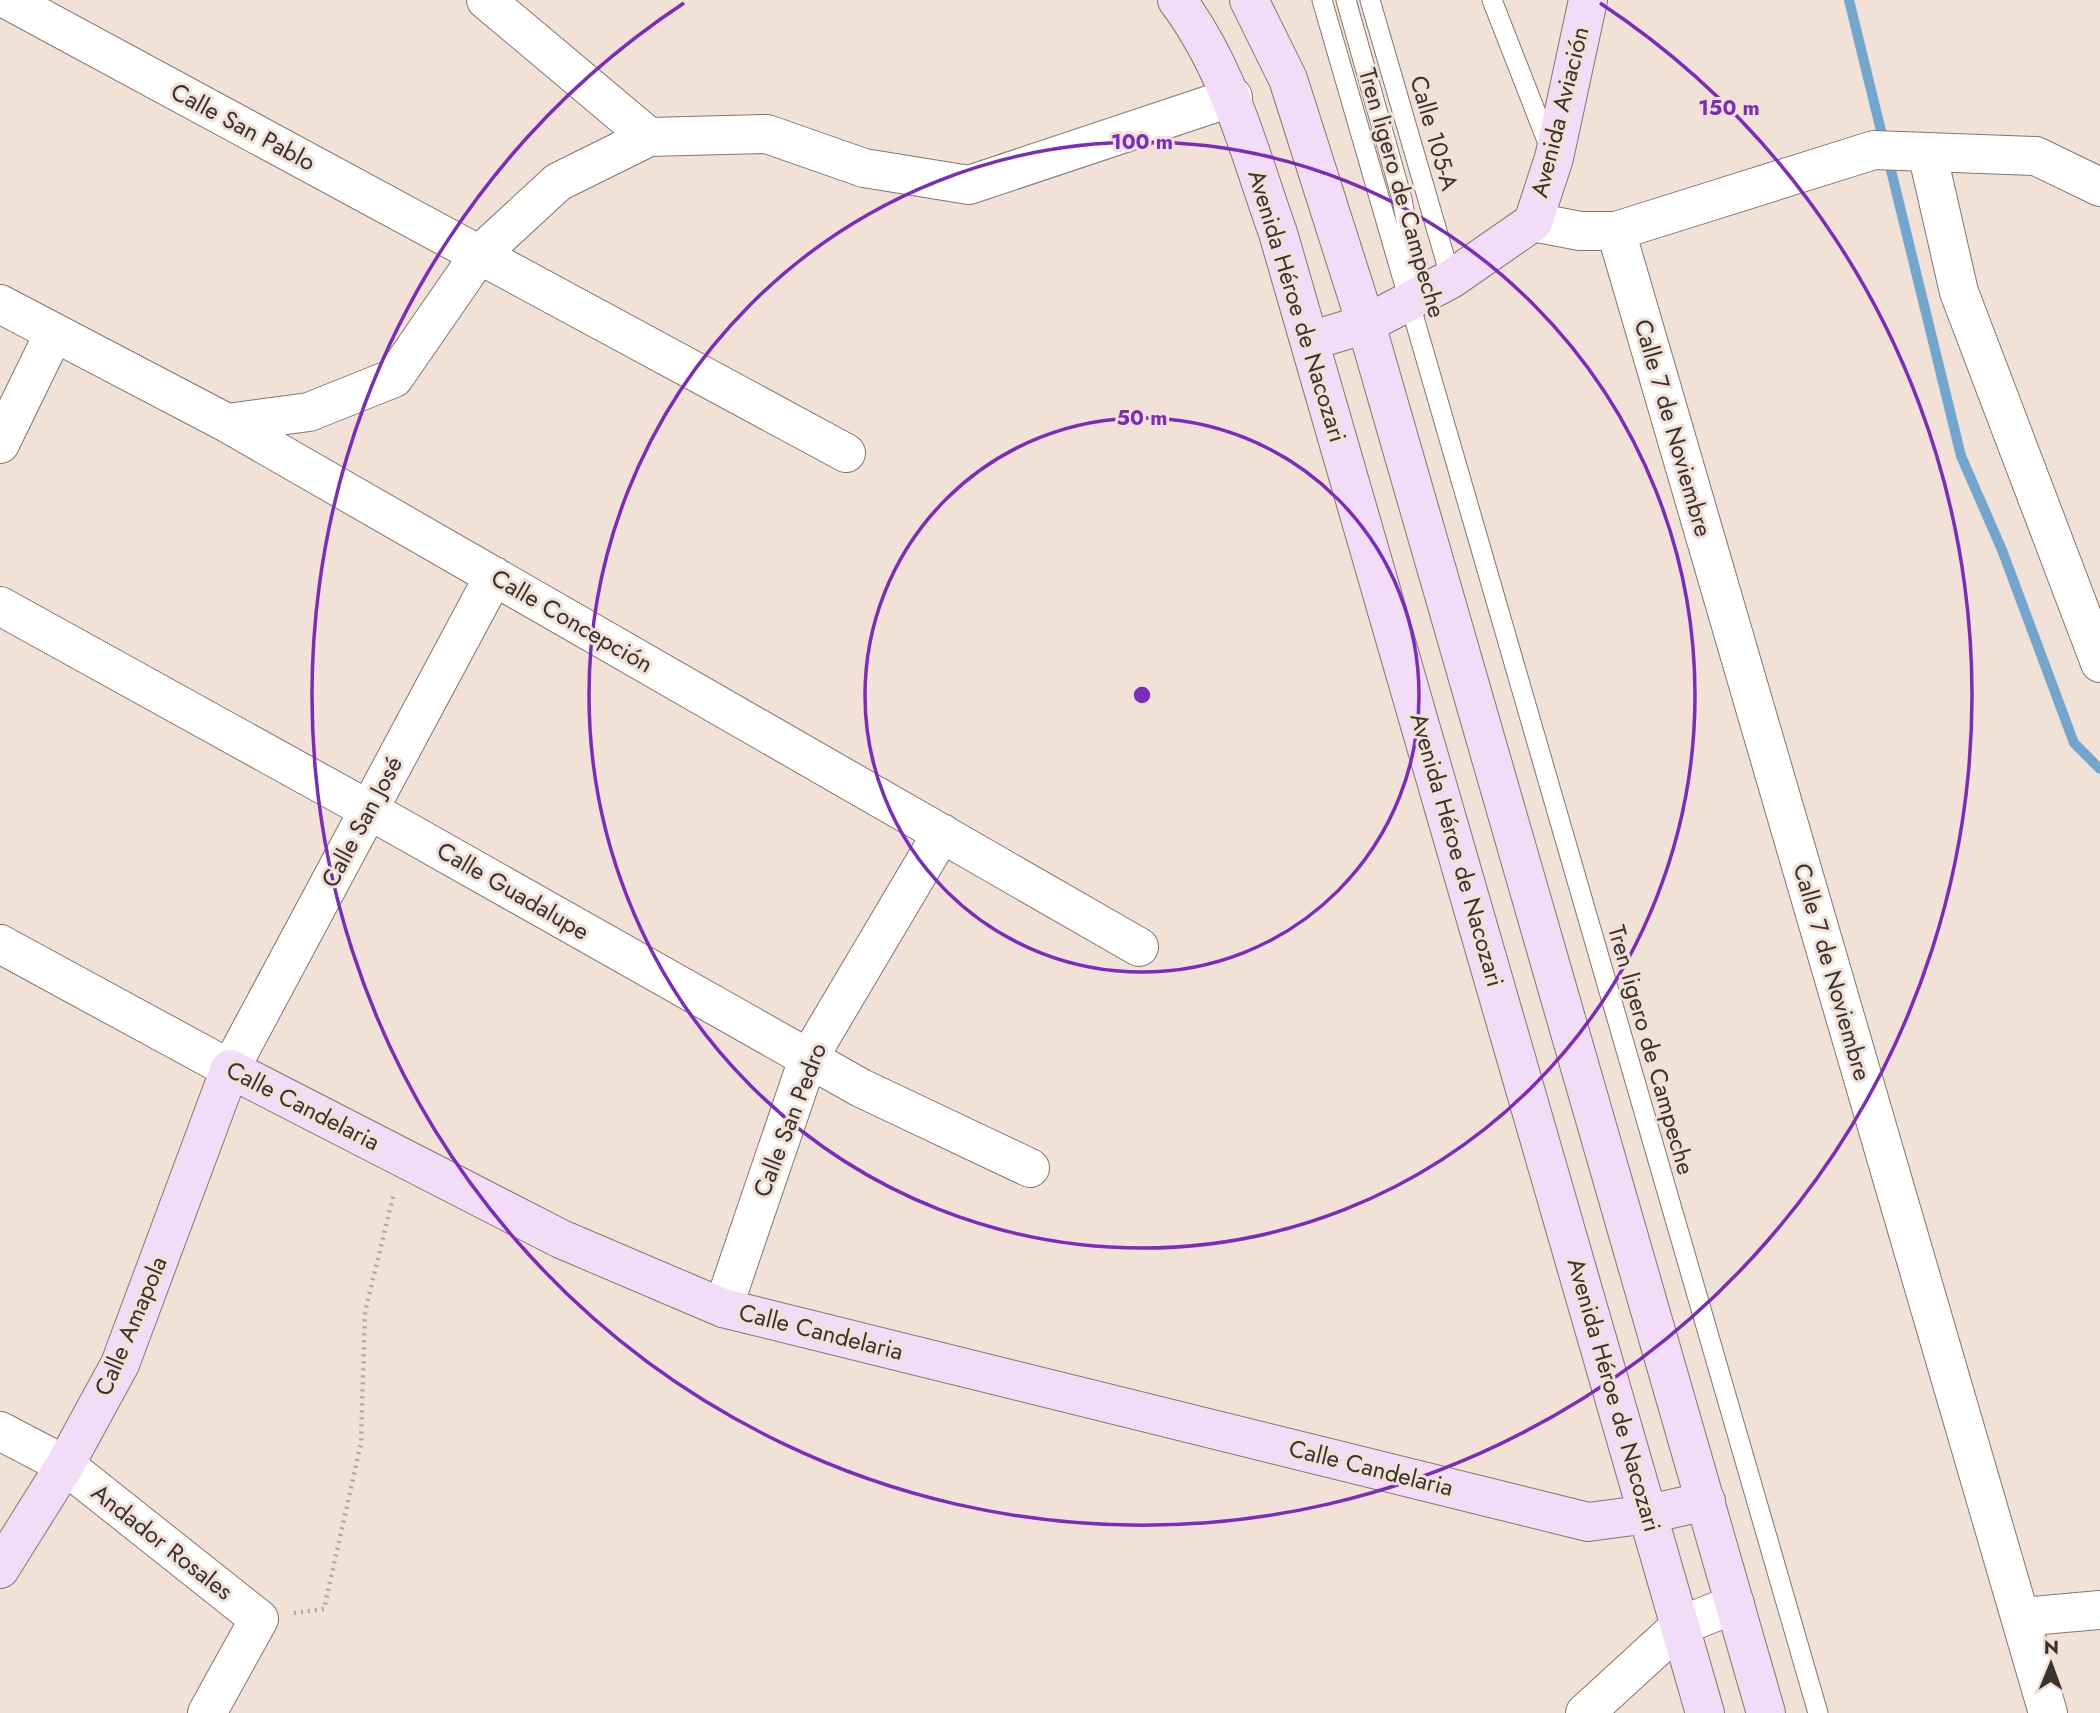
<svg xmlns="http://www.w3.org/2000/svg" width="2100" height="1713" viewBox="0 0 2100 1713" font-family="Jost,sans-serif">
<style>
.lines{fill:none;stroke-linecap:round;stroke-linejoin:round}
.stream{stroke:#73a6cf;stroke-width:10}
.lane-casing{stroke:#85766c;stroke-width:21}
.street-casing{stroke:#85766c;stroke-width:40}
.secondary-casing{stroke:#85766c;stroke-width:40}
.path{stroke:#b2a59c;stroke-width:4.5;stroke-dasharray:2 5;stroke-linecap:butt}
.lane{stroke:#fff;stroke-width:19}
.street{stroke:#fff;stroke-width:38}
.secondary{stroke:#f2dcf7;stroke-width:38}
.ring{fill:none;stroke:#7b2cbf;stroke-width:3.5}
.labels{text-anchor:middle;stroke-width:6;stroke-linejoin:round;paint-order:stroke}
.street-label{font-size:24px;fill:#39322e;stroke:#f1e1d6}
.centre{fill:#7b2cbf;stroke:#f1e1d6;stroke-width:3.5}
.ring-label{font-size:21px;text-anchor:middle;font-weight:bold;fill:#7b2cbf;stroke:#f1e1d6;stroke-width:6;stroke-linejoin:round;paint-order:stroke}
</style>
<rect width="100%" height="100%" fill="#f1e1d6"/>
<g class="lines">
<!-- stream -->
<path class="stream" d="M1849,0l35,143
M1888,158l73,298 41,94 72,193 26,26"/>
<!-- lane casing -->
<g class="lane-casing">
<path id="lane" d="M1322,0l496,1713
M1346,0l56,199 18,100
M1370,0l81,279
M1492,0l59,151"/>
</g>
<!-- street casing -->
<g class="street-casing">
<path id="street" d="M8,0l838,453
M486,0l163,137
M1927,152l32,140 141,371
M1533,222l47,9h36l258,-81 162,6 64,31
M1616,231l432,1482
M0,304l227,119 912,524
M227,423l82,-11 85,-34 85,-123 79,-73 91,-45 118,-3 97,34 105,17 264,-88
M0,444l54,-111
M0,606l369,204 492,278 169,80
M0,944l230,125 264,-493
M723,1308l85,-249 134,-226
M0,1431l65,34 194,154 -52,94
M2021,1617l79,-7
M1585,1713l95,-87 55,-22"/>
</g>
<!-- secondary casing -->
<g class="secondary-casing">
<path id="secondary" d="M1177,0c53,71 72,152 101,233l427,1480
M1249,0l39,79 78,245 400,1389
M1310,341l56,-17 53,-28 32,-17 82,-57 21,-64 34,-158
M0,1569l65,-104 55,-101 110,-295 331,170 162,69 865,214 61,-8 57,-13"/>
</g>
<!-- path -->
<path class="path" d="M294,1613l30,-4 37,-166 4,-131 29,-119"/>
<!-- lane -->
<use href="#lane" class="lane"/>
<!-- street -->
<use href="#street" class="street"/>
<!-- secondary -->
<use href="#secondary" class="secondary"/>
</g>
<!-- distance rings -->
<g class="ring">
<circle cx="1142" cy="695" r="277"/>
<circle cx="1142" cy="695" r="553"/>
<path d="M1600 3A830 830 0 1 1 684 3"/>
</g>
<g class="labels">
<!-- street labels -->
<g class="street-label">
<text transform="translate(1560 112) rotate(-76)" y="8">Avenida Aviación</text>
<text transform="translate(243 127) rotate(28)" y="8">Calle San Pablo</text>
<text transform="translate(1434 133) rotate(74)" y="8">Calle 105-A</text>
<text transform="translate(1402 193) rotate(74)" y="8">Tren ligero de Campeche</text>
<text transform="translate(1297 306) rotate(73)" y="8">Avenida Héroe de Nacozari</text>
<text transform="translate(1673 428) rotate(74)" y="8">Calle 7 de Noviembre</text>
<text transform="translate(572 621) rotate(30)" y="8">Calle Concepción</text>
<text transform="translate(362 822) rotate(-62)" y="8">Calle San José</text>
<text transform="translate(1457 850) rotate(74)" y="8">Avenida Héroe de Nacozari</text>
<text transform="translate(513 891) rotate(30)" y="8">Calle Guadalupe</text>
<text transform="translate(1832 972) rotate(74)" y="8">Calle 7 de Noviembre</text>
<text transform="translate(1651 1050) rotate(74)" y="8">Tren ligero de Campeche</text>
<text transform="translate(303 1106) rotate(27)" y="8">Calle Candelaria</text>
<text transform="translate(790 1120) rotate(-69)" y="8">Calle San Pedro</text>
<text transform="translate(131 1326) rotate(-67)" y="8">Calle Amapola</text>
<text transform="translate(821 1332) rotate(14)" y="8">Calle Candelaria</text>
<text transform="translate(1614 1395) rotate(74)" y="8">Avenida Héroe de Nacozari</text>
<text transform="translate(1371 1468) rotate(14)" y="8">Calle Candelaria</text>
<text transform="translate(162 1542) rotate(38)" y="8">Andador Rosales</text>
</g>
</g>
<circle cx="1142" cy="695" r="10" class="centre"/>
<g class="ring-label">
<text x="1729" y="115">150 m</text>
<text x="1142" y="149">100 m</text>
<text x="1142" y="425">50 m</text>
</g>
<!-- north arrow -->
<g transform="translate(2051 1664) rotate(1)" stroke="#f1e1d6" stroke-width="5" paint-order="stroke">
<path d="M0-5L12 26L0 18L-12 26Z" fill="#39322e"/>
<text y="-10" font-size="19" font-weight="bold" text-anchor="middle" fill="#39322e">N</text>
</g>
</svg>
